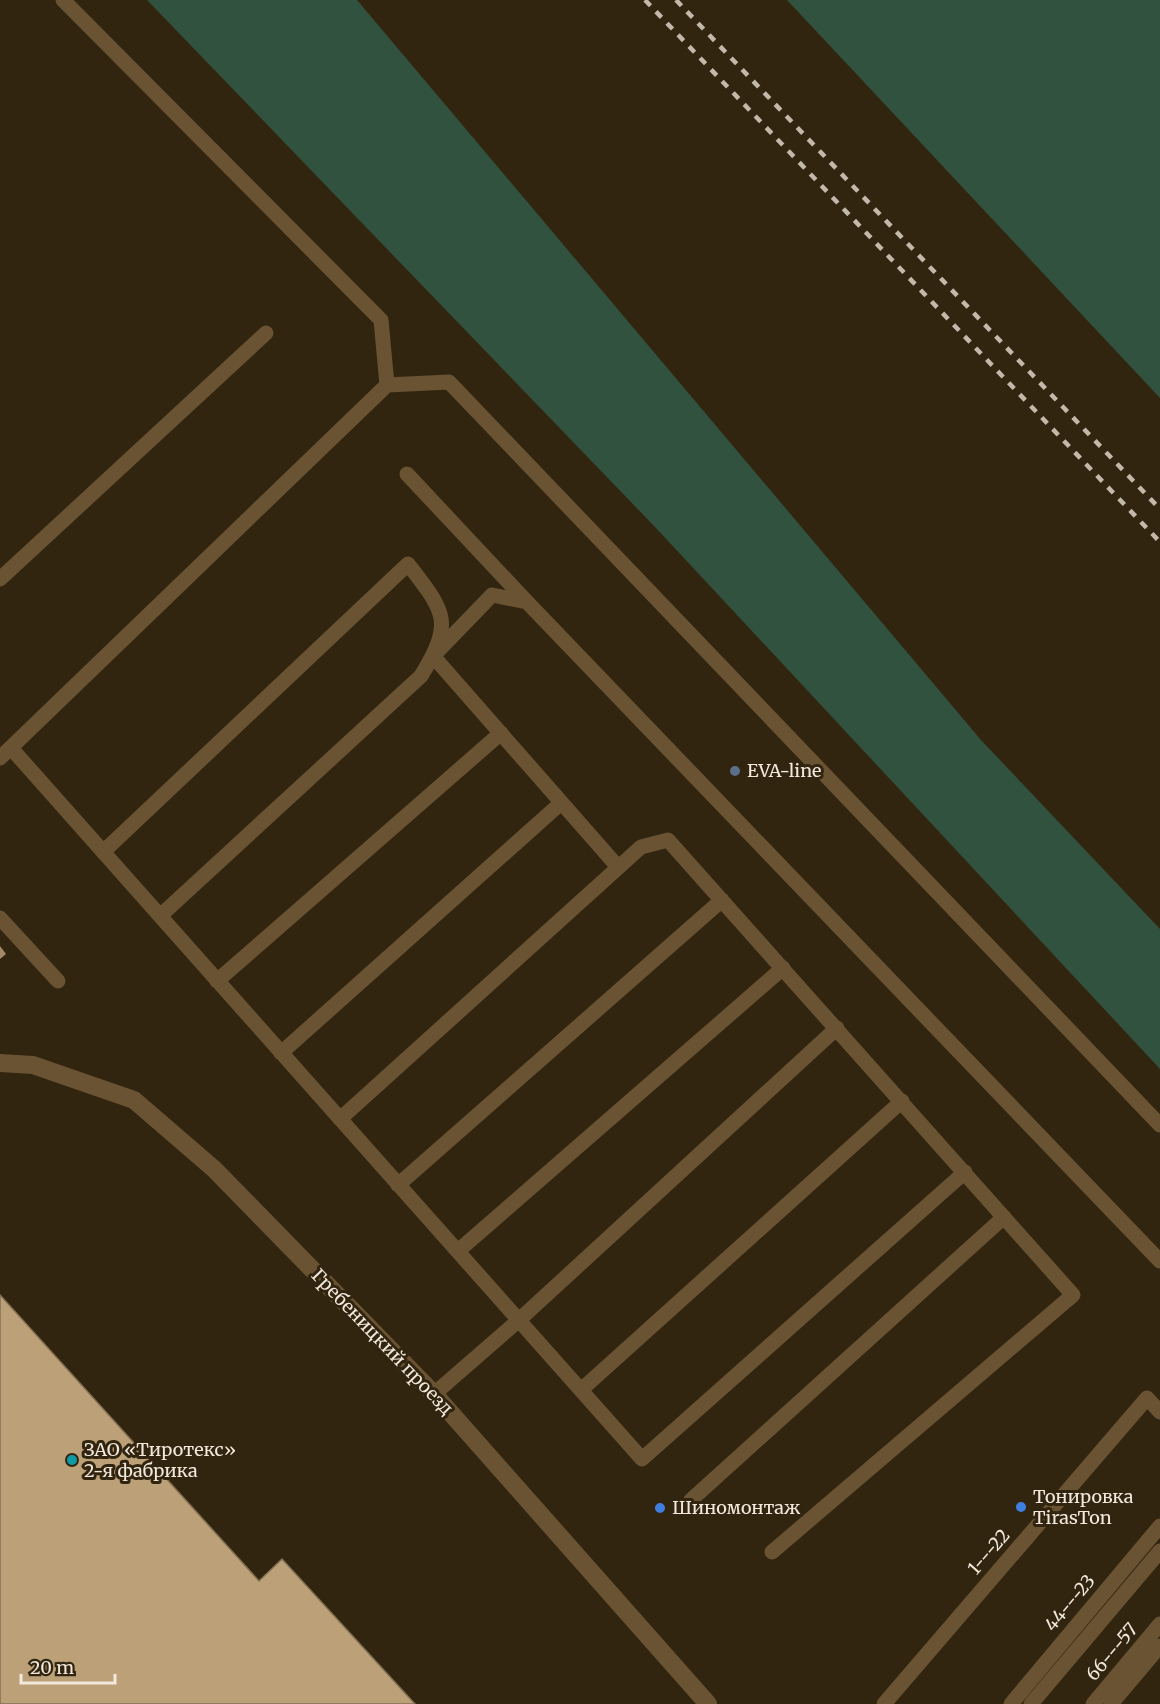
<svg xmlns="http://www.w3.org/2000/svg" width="1160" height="1704" viewBox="0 0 1160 1704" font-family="Merriweather,serif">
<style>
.green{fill:#31523e}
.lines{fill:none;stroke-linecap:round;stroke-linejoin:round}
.service{stroke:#695333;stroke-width:15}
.tertiary{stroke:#695333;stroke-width:18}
.rail{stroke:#c3b9aa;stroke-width:4.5;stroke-dasharray:8 8;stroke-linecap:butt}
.wall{fill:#a18a67}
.building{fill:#bba078;stroke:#837054;stroke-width:1.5}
.service-dot{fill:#5c6f8a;stroke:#322510;stroke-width:2}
.culture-dot{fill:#0f9aa8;stroke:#322510;stroke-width:2}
.shop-dot{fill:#3f7fe0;stroke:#322510;stroke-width:2}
.labels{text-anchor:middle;stroke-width:6;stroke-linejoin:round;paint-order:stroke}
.poi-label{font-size:18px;fill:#f2e9dc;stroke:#322510;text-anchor:start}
.street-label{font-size:18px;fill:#f2e9dc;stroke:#322510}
</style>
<rect width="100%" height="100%" fill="#322510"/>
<!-- green -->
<path class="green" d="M147,0h210l624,740 179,189v140l-504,-541z
M787,0h373v398z"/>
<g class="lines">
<!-- service -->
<path class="service" d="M63,0l318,320 6,65
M407,474l120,128
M0,579l266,-246
M11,748l631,711 323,-287
M0,758l387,-373 62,-3 711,743
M103,852l305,-288c36,47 47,57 13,112l-261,240
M618,867l-185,-211 59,-61 35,7 633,659
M0,918l58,63
M217,981l284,-248
M281,1053l280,-250
M340,1119l301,-272 27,-7 405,455 -301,257
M398,1185l324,-285
M458,1251l325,-283
M581,1390l321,-289
M434,1394l85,-74 318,-292
M691,1500l313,-283
M884,1704l263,-306 13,14
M1011,1704l149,-178
M1031,1704l129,-153
M1093,1704l67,-80
M1111,1704l49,-58"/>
<!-- tertiary -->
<path class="tertiary" d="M0,1063l33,2 101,35 80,69 220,225 274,310"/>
<!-- rail -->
<path class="rail" d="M645,0l515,542
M676,0l484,509"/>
</g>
<!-- wall -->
<path class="wall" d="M0,946l6,8 -6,5z"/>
<!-- building -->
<path class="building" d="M0,1295l259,286 23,-22 133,145h-415z"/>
<!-- markers -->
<circle class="service-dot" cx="735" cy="771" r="6"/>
<circle class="culture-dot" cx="72" cy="1460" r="6"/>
<g class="shop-dot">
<circle cx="1021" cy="1507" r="6"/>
<circle cx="660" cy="1508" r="6"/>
</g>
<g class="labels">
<!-- poi labels -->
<g class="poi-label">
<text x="747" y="777">EVA-line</text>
<text x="84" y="1456">ЗАО «Тиротекс»<tspan x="84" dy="21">2-я фабрика</tspan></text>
<text x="1033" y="1503">Тонировка<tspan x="1033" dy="21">TirasTon</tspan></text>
<text x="672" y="1514">Шиномонтаж</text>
</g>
<!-- street labels -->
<g class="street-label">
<text transform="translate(382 1342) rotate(46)" y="6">Гребеницкий проезд</text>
<text transform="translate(989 1552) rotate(-49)" y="6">1---22</text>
<text transform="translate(1070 1603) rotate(-50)" y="6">44---23</text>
<text transform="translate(1112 1652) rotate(-50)" y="6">66---57</text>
</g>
</g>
<!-- scale -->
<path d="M21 1674v9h94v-9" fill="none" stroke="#f2e9dc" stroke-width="3"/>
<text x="30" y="1674" font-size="18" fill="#f2e9dc" stroke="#322510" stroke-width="4.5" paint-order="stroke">20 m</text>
</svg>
